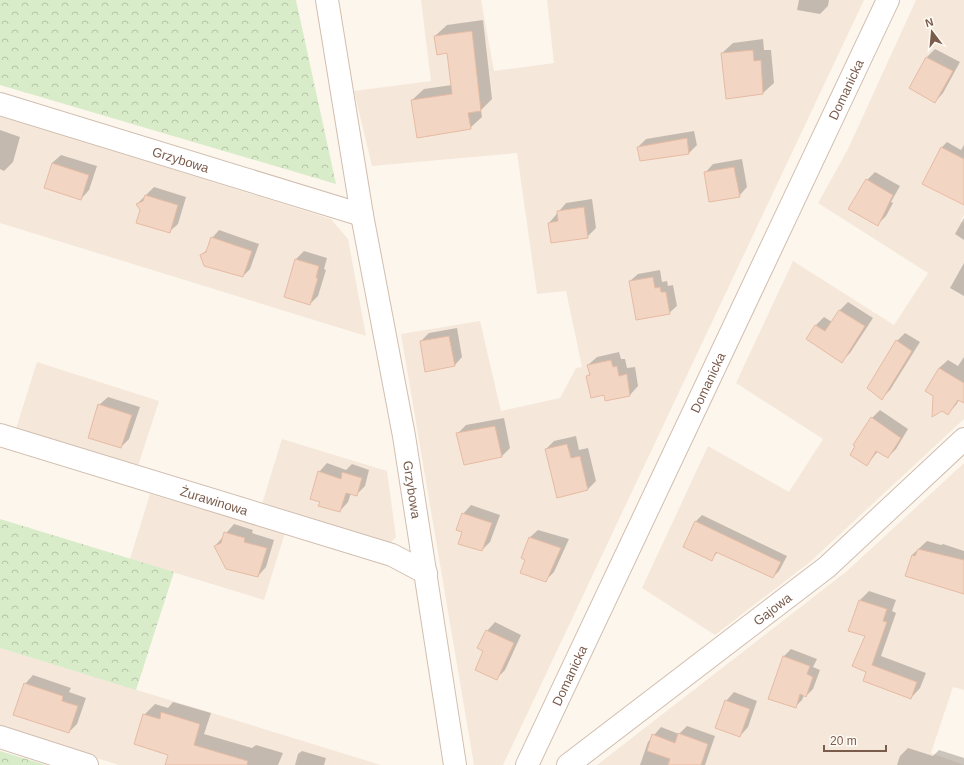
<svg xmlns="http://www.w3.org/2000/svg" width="964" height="765" viewBox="0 0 964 765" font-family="Helvetica,sans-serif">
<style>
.residential{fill:#f5e8da}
.forest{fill:url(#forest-crowns)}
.shadow{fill:#0003}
.building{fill:#f3d5c3;stroke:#e6bba3}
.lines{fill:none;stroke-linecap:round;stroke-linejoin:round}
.minor-casing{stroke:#d1beb0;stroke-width:24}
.minor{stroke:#fff;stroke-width:22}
.labels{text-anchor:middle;stroke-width:3.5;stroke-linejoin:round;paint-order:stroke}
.street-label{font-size:13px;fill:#7a5c4d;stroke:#fffaf3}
</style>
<defs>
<pattern id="forest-crowns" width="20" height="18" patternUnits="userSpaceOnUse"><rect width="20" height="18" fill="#d8ecc9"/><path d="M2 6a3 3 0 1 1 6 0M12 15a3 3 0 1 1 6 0" fill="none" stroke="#b4c2a5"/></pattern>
</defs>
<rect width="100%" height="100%" fill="#fdf6ec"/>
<!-- residential -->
<path class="residential" d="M421,0h60l13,71 60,-8 -7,-63h317l-361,765h-29l-73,-431 79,-13 21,90 59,-13 16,-30 6,-1 -16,-76 -29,3 -20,-141 -145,13 -18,-75 77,-10z
M916,0h48v215l-3,6 3,2v196l-154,143 -95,73 -73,-47 66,-142 81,46 34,-53 -87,-56 57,-122 101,64 34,-52 -110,-70 30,-54z
M0,115l331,104 17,20 18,97 -366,-113z
M37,362l122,39 -22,68 -122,-37z
M282,439l105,32 9,66 -9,9 -126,-39z
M964,463v227l-11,-3 -22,66 33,12h-367l250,-194z
M150,494l135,39 -21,67 -134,-41z
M0,648l381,117h-262l-119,-37z"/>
<!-- forest -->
<path class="forest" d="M0,0h296l40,184 -336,-99z
M0,519l174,53 -38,118 -136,-42z
M0,751l46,14h-46z"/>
<!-- shadow -->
<path class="shadow" d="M799,0h30l-1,6 -8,8 -23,-4z
M483,20l9,79 -11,11 1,7 -12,11 -58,-28 12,-11 28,-4 -4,-33 -13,-16 12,-11z
M763,39l1,11h7l3,33 -11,10 -41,-40 11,-10z
M935,49l25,13 -17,31 -8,9 -9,-44z
M0,130l20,7 -7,25 -9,9 -4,-2z
M694,131l3,14 -8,8 -51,-6 8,-8z
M947,142l14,8 3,-5v59l-22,-57z
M61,155l36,11 -8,24 -8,9 -29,-36z
M742,159l5,28 -8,9 -34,-23 8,-9z
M875,172l25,14 -9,16 2,1 -7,13 -9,9 -10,-45z
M154,187l32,10 -8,27 -9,8 -28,-22 -4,-6z
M592,199l4,29 -9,9 -38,-14 17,-20z
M964,218v22l-9,-6z
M219,230l40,14 -9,25 -7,7 -42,-21 8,-7 3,-10z
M304,251l23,7 -3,11 2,1 -8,26 -8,8 -14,-45z
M964,263v33l-14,-8z
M660,270l2,12 5,-1 1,5 5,-1 4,21 -8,7 -39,-32 8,-7z
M848,302l25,16 -23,35 -8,8 -26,-36 8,-8 8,5 8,-12z
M457,328l5,29 -8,9 -33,-25 8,-8z
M905,333l15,9 -30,48 -8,8 15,-57z
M619,352l2,7h4l2,9 8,-1 3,19 -8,9 -25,-1 -18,-17 3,-4 -2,-8 9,-8z
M964,357v35l-8,13 -8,8 -9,-45 9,-8 10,6z
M108,397l32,10 -11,32 -8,8 -22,-42z
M880,410l28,19 -12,20 -8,8 -10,-6 -11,14 5,-47z
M504,418l6,30 -9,9 -44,-23 9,-9z
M576,436l3,14 9,-2 8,33 -9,9 -41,-41 8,-8z
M327,463l19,7 6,-6 17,6 -4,16 -9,9 -5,-2 -3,9 -8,9 -19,-9 -2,-30z
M471,505l29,10 -10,27 -8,8 -18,-19 -1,-17z
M702,515l85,41 -8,15 -6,6 -55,-25 -7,7 -27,-13 12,-25z
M234,524l19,6 -1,3 22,7 -8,27 -8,9 -43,-30z
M538,530l31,9 -15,33 -9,9 -18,-22 2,-21z
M927,541l14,4 2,-1 21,7v42l-58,-18 6,-20z
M869,591l27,9 -4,11 4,2 -15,43 45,17 -6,15 -9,10 -44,-27 -1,-35 -16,-6 10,-30z
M495,622l26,13 -16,35 -9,9 -12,-28 3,-20z
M791,649l26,10 -4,8 7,3 -7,19 -7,7 -2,-1 -2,5 -7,7 -26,-9 15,-42z
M33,675l38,13 -2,4 17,6 -9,26 -8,8 -44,-48z
M734,692l23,9 -9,26 -8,9 -14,-35z
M173,702l38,11 -7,21 48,14 4,-3 27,8 -5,12h-102l-32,-50 11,-11 13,4z
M687,726l28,10 -10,29h-65l8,-23 13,-15 18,7z
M908,748l25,8 6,-6 25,8v7h-67l3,-9z
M302,751l24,7 -2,7h-29l3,-11z"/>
<!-- building -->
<path class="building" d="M472,31l9,80 -13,2 3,16 -54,9 -6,-38 41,-6 -5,-41 -10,2 -3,-19z
M753,50l1,11 7,-1 2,34 -37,5 -5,-46z
M926,57l27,14 -18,32 -26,-15z
M687,138l2,16 -49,7 -3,-14z
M941,147l23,12v46l-42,-21z
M52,163l37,12 -8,25 -37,-12z
M734,167l6,30 -31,5 -5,-30z
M866,179l27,16 -15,31 -30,-17z
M145,195l33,10 -8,28 -34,-10 4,-13 -4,-6 7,-3z
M584,207l4,31 -37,5 -3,-20 10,-2 -1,-10z
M211,237l41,14 -9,26 -39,-11 -4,-11 6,-3z
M295,259l24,7 -3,12h2l-8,27 -26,-8z
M653,277l2,11 5,-1 1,5h5l4,22 -34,6 -7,-39z
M839,310l26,16 -23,37 -36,-24 9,-14 10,6z
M449,336l6,30 -30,6 -5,-31z
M896,340l16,11 -30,49 -15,-12z
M611,360l2,7 4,-1 2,10 8,-2 3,22 -25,5 -1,-6 -13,3 -5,-22 4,-1 -3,-10z
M939,368l25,15v20l-6,-3 -10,15 -6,-4 -10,6 1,-21 -8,-5z
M98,404l34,11 -11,33 -33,-10z
M871,417l30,21 -13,20 -12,-7 -9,15 -17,-11 5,-9 -2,-1z
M495,426l7,31 -38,8 -8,-32z
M567,444l4,14 9,-2 8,34 -31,8 -12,-49z
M318,471l23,8 1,-7 20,6 -5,18 -11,-3 -6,19 -22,-6 2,-4 -10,-3z
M462,513l30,10 -10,28 -24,-7 4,-12 -6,-2z
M695,521l86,41 -8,16 -57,-26 -4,9 -29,-14z
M224,532l21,6 -1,4 23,6 -9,29 -32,-8 -12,-23 7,-3z
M529,537l32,11 -15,34 -26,-9 5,-13 -4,-2z
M918,549l46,11v34l-59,-18 7,-21 3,1z
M859,600l28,9 -4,12 4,1 -15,43 45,17 -6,17 -48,-18 3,-9 -14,-6 13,-30 -17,-5z
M486,630l28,13 -17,37 -22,-10 8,-19 -6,-3z
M783,656l27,10 -3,8 6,3 -7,20 -6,-3 -4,14 -28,-9z
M24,683l39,13 -1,5 16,5 -9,27 -56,-18z
M725,700l25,9 -10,28 -25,-9z
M161,712l39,12 -6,21 54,16 -1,4h-82l3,-10 -34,-11 9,-30 17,5z
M678,733l30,11 -7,21h-33l2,-6 -23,-8 5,-17 23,9z"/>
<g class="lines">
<!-- minor casing -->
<g class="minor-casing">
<g id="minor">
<path id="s1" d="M327,0l35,215 42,221 51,329"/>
<path id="s2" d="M0,104l362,111"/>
<path id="s3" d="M0,435l392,120 34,18"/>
<path d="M0,737l87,28"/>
<path id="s4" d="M527,765l361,-765"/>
<path id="s5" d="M568,765l259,-198 137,-128"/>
</g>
</g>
<!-- minor -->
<use href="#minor" class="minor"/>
</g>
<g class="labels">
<!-- street labels -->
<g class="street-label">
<text dy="5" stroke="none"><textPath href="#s4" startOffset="747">Domanicka</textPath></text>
<text dy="5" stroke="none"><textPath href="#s2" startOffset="189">Grzybowa</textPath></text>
<text dy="5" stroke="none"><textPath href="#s4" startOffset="423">Domanicka</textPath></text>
<text dy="5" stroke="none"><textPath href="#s1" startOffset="497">Grzybowa</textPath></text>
<text dy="5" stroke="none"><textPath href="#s3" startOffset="224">Żurawinowa</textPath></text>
<text dy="5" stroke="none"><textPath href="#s5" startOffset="257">Gajowa</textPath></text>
<text dy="5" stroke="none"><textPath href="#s4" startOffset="99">Domanicka</textPath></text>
</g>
</g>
<!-- north arrow -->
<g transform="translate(932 32) rotate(344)" stroke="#fffaf3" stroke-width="3" paint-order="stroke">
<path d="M0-3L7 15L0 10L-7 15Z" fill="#7a5c4d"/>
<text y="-6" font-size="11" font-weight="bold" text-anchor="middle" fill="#7a5c4d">N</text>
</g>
<!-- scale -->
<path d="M824 745v6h62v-6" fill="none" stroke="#7a5c4d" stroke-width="2"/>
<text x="830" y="745" font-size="12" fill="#7a5c4d" stroke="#fffaf3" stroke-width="3" paint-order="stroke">20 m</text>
</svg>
